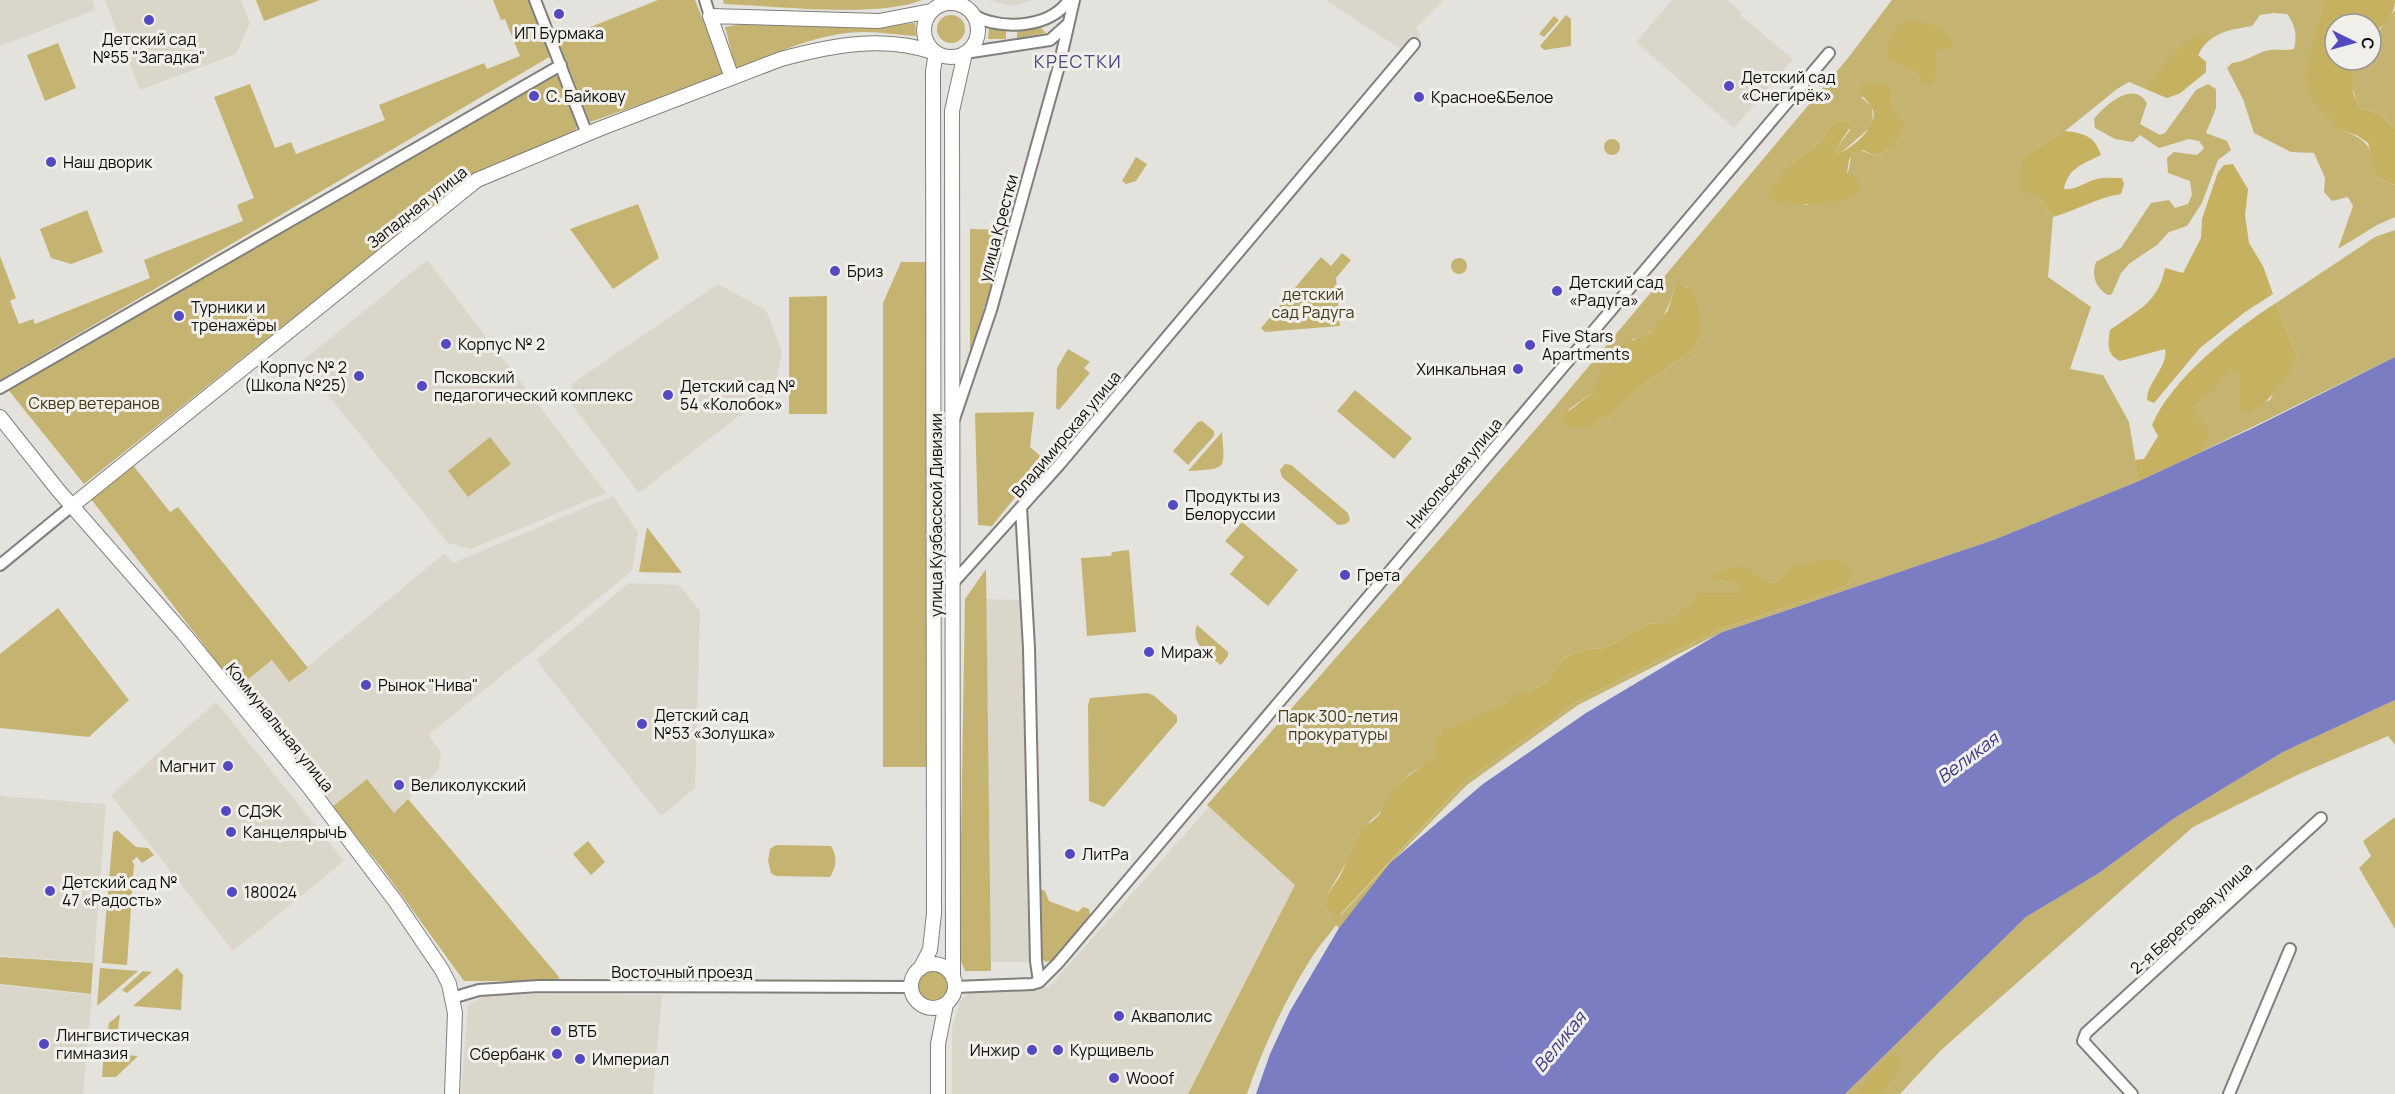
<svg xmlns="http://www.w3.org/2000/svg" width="2395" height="1094" viewBox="0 0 2395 1094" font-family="Manrope,sans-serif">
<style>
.built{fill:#dad7ca}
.green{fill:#c5b471;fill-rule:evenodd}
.forest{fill:#c6b161}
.water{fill:#7b7dc2}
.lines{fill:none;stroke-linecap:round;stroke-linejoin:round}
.street-casing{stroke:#807f7a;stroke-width:14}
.secondary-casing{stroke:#807f7a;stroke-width:16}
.street{stroke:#fff;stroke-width:10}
.secondary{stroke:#fff;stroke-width:14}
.poi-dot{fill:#5349c1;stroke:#f1efe9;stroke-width:2}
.labels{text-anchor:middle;stroke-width:6;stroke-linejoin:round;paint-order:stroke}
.poi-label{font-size:16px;fill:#0f0e0c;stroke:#f1efe9;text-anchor:start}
.street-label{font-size:16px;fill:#0f0e0c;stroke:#f1efe9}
.park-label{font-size:16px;fill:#413815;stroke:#f1efe9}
.neighbourhood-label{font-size:18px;letter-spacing:1.5px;fill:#474785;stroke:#f1efe9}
.water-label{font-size:18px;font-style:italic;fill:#3b3689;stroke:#f1efe9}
</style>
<rect width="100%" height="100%" fill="#e3e2dc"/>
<!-- built -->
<path class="built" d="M0,0h92l3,10 -95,36z
M105,0h136l9,23 -14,31 -96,36z
M989,0h46l-26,6z
M1326,0h118l-28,28 5,7 -16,17z
M1672,0h55l15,13 -2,2 53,44 -59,69 -98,-86z
M427,260l179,233 -135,56 -23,-6 -147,-181z
M718,284l48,26 16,41 -7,37 -136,105 -70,-92 4,-18z
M613,496l25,36 -6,39 -204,164 13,17 -3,19 -44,42 -27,-34 -35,28 -95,-119 36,-28 17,21 155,-128 8,10z
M629,583l50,2 21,26 -5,177 -34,28 -125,-156z
M986,599l36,1 10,362h-41z
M216,702l128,159 -111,90 -122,-156z
M0,796l106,8 -12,158 -94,-6z
M1209,807l87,78 -108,209h-236v-66l8,-27 7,-7 10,-4 72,-3z
M0,985l92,10 -9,99h-83z
M487,994l175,1 -9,99h-192l7,-88z"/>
<!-- green -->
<path class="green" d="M256,0h64l-56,21z
M493,0h36l22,56 -551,324v-124l16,42 -6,3 9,23 14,-5 2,5 115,-46 -6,-18 99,-39 -6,-16 17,-7 -40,-101 36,-13 25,64 16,-6 5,12 89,-34 -6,-15 105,-42 3,6 33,-13 -15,-37 -4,1z
M658,0h37l30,75 -135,47 -32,-82z
M723,0h199c-43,18 -147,6 -198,4z
M1892,0h429l3,2 -11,45 25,82c32,11 33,17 39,49l18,7v32l-18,8 -39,24 15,-43 -5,-9 -16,4 -8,-9 1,-14 -11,-25 -23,-1 -37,-19 -11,-34 -16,-31 5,-5c14,-1 25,-11 38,-13 9,-1 15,1 24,-1 3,-14 2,-23 -7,-35l-14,-1 -13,2 -8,11c-23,4 -42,6 -54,29l8,7v10l-26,21 -13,5 -38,-16 -12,7 -52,42 -42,25 14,39 16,22 -5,60 43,30 -21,62 33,6 26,47 10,59 -143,58 -276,94 -142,72 -111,80 -76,78 -52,65 -3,-3c-6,9 -14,17 -20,26 -28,42 -53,96 -69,143h-59l107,-209 -88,-80 335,-383 306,-364zM1891,92l2,55 -18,9 -17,-7c-11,7 -6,16 -11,25 -8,17 -25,28 -42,31l-14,-41 30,-23 14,-20 9,-1 6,10 -15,20 3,4 4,-2 31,-27 -1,-18 -11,-10zM1675,287h12l10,15 -5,48 -49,35 -33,32 -14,4 -28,-11 24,-17 41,-54c24,-1 36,-32 42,-52zM1743,567l27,16 5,-1 13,-14 58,18 -128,44 -142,72 -111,79 -124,134 -15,-18 45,-77c14,-9 21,-28 33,-41 10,-10 21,-12 31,-22l5,-23 70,-33 11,-12 9,2 15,-8 20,-26 22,-8 19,-1 42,-24 19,-2c20,-20 51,-22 78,-29l-9,-10 -27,-5 6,-6z
M2395,10v119l-15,-15 -20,-6c-7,-14 -12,-32 -8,-48h19v-27l9,-4z
M937 29a14 14 0 1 1 28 0a14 14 0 1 1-28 0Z
M1566,15l5,4v27l-27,4 -4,-4z
M1554,16l5,4 -15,17 -5,-3z
M748,23l139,3 28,-3 1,13c-17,-1 -35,-4 -51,-4 -46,0 -88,21 -129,38l-11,-43z
M989,28l17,2v9h-18z
M1041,28l5,5 -29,5v-9z
M58,43l18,45 -31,13 -18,-46z
M554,74l6,5 17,48 -7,11 -101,40 -385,306 -78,-97z
M2208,84l8,5v19l-10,25 21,8 4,9 -13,10 -16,43 -15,23 -18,6 -12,13 -27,18 -9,10 -9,21 -4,1c-12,-7 -17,-19 -12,-33l25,-14 30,-45 18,-3 6,8 13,-4 4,-9 -2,-14 -22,-8 -1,-15 7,-6 23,3 7,-7 -5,-7 -10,-2 -30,9 -19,-13 -7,7 -18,-3 -20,-11 -1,-9c10,-13 39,-40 53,-16l-7,21 20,11 5,-2 31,-43z
M1604 147a8 8 0 1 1 16 0a8 8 0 1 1-16 0Z
M1136,157l11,7 -11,17 -10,3 -4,-3z
M638,204l21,54 -46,31 -43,-60z
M87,210l16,42 -32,12 -20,-6 -11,-29z
M970,229l38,1 -38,124z
M2395,230v127l-192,94 -7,-44 31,-35 6,-3 7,5v39l30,-13 10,-20 18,-22 -22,-55 99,-66z
M1342,253l9,7 -15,18 4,48 -75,6 -4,-4 60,-71 10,9z
M1451 266a8 8 0 1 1 16 0a8 8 0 1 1-16 0Z
M901,262h32l-5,505h-45v-464z
M827,296v118h-38v-117z
M1068,349l22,13 -6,6 6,5 -31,37 -3,-2 1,-40z
M1355,390l57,48 -18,21 -57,-48z
M1034,412l-4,35 15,13 -53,66 -14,-1 -3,-112z
M1202,421l12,10v5l-26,29 -15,-14 25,-29z
M1222,432c3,39 5,36 -34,39z
M490,437l21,27 -43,33 -20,-26z
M132,464l38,48 8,-5 130,161 -19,14 -17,-22 -35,28 -146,-189z
M1285,464l6,1 57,48 2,7 -4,4 -8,1 -56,-48 -2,-7z
M1242,522l56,48 -30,36 -38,-32 14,-17 -19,-16z
M647,527l35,46 -43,-1z
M1129,550l7,82 -49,4 -6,-78 30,-2 1,-4z
M986,569l5,402h-26l-6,-15 6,-357z
M58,608l71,92 -40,37 -89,-9v-74z
M1197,625l31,27v4l-7,9c-13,-10 -31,-21 -24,-40z
M1147,693l6,2 24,21v6l-73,85 -15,-6 -1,-96 2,-7z
M2395,700v45l-7,-9 -91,39 -104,52 -253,224 -40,43h-55l181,-177 73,-44 74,-54 110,-67z
M367,779l27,34 14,-14 152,179 -11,3h-85l-82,-113 -50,-61z
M2395,817v112l-36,-61 12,-12 -8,-15z
M117,830l19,17 12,1 6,7 -12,8 -5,-6 -5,4 2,3 -7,101 -25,-2 11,-130z
M588,841l17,21 -14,13 -18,-21z
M776,845l55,1c6,10 6,20 -1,31l-54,-1 -5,-3 -3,-12 2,-12z
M1040,889l5,2 4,10 29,11 5,-5 6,2 1,6 -37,45 -7,2 -5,-4z
M0,957l93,6 -2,31 -91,-10z
M100,968l38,3 -41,35z
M177,968l6,7 -2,35 -48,-4z
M917 986a16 16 0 1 1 32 0a16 16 0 1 1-32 0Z
M143,971l9,1 -25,21 -5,-3z
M120,1014l-4,31 -9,-12 2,-10z
M104,1053l34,3 -22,21h-14z"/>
<!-- forest -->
<path class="forest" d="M2321,0h74c0,15 -11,27 -24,33v-9h-36v36h17l1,33 7,15 20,6 15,15v56l-18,-7 -9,-35 -10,-7 -20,-7 -27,-31 -6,-24 19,-72z
M1908,19l27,6 18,16 -4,8h-13c-3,11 2,20 -1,31l-7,4 -7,-1 -3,-10 -29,-13c-5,-15 6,-33 19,-41z
M2199,34h10l-11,21 8,7v10l-26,21 -13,5 -21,-9 30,-39z
M1868,82l18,2 5,8 1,19 12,14 -11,22 -18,9 -12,-6 -9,2 -5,8 -2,14 12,8 -1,9c-4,3 -8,7 -12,9 -15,5 -65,6 -78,-2v-5l23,-29 30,-23 14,-20 9,-1 7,6 -16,24 3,4c14,-6 43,-29 34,-46 -5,-10 -11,-9 -11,-20z
M2065,131c19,2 30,5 36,24 -17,8 -34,14 -37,34 14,1 20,-7 33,-10 8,-2 16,-1 25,-1l2,6 -3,10c-25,4 -44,16 -68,23l-16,-22 -16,-4 2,-35z
M2233,164l15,25 -3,26 4,28 14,23 10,28 -28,18 -45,36 -46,55 -7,-3c0,-19 21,-32 18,-51l-45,12c-14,-7 -12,-17 -10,-31 28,-20 48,-27 55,-62l18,5 18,-35 1,-19 16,-47 6,-7z
M1678,283l13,7 6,12 3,32 -8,16 -49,35 -33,32 -13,4 -6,7 -23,-1 -7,-10 31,-24 8,-19 24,-30 26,-11 18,-23 7,-23z
M2276,303l22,55c-18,22 -27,52 -58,55v-39l-8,-5 -36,38 4,14 10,11 -7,13v6l-64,30 -4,-21 9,-1 14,-23 -6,-11c20,-47 82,-95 124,-122z
M1835,558l14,11 2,9 -5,8 -128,44 -142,72 -111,79 -125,134 -4,1 -10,-10v-9l14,-21 21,-45 18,-16 9,-17 16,-19 31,-22 2,-18 6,-8 63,-28 15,-14 9,2 15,-8 20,-26 22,-8 19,-1 42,-24 19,-2c12,-13 23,-12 31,-29h46l-8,-10 -28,-5 7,-6 28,-6 27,17 5,-1 13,-14z
M1899,1056l-1,16 -17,22h-25l33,-37z"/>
<!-- water -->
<path class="water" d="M2395,357v343l-112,52 -110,67 -74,54 -73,44 -181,177h-589l14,-40 20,-43 49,-83 51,-65 93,-79 103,-71 134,-80 276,-94 143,-58 114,-53z"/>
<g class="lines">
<!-- street casing -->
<g class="street-casing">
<path id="street" d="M535,0l52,134
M705,0l5,16
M973,15c29,16 77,13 96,-15
M965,53l85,-13 18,-16
M0,388l561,-323
M954,419l37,-109 68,-244 15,-66
M1021,507l8,141 7,313 3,21
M0,565l73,-60
M952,584l107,-119 355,-421
M955,987l77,-3 7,-2 19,-19 771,-910
M452,998l27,-8 60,-4 373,1
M2132,1094l-49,-53 3,-8 235,-215
M2229,1094l61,-145"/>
</g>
<!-- secondary casing -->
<g class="secondary-casing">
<path id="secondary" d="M924 30a27 27 0 1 1 54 0a27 27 0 1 1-54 0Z
M732,78l-22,-62 169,5 52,-10
M0,417l58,73 126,144 125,153 87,115 46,68 7,14 6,29 -3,81
M73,505l404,-325 122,-51 182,-70c52,-14 103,-24 155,-6l-3,18 1,842 -4,37 -10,19
M911 986a22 22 0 1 1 44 0a22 22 0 1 1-44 0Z
M953,978l-1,-867 13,-58
M938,1094v-50l8,-40"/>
</g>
<!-- street -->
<use href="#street" class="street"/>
<!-- secondary -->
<use href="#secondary" class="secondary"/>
</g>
<!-- markers -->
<g class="poi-dot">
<circle cx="559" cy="14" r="6"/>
<circle cx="149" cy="20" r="6"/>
<circle cx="1729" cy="86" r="6"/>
<circle cx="534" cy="96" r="6"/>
<circle cx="1419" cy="97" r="6"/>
<circle cx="51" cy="162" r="6"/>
<circle cx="835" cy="271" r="6"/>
<circle cx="1557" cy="291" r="6"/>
<circle cx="179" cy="316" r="6"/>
<circle cx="446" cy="344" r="6"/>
<circle cx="1530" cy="345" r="6"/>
<circle cx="1518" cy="369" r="6"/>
<circle cx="359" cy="376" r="6"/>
<circle cx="422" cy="386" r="6"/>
<circle cx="668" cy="395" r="6"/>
<circle cx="1173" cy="505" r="6"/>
<circle cx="1345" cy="575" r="6"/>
<circle cx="1149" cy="652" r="6"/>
<circle cx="366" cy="685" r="6"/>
<circle cx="642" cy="724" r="6"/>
<circle cx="228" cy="766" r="6"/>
<circle cx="399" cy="785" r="6"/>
<circle cx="226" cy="811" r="6"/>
<circle cx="231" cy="832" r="6"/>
<circle cx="1070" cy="854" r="6"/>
<circle cx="50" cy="891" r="6"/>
<circle cx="232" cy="892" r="6"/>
<circle cx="1119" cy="1016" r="6"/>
<circle cx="556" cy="1031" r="6"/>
<circle cx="44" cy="1044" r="6"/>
<circle cx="1032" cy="1050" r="6"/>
<circle cx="1058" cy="1050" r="6"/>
<circle cx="557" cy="1054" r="6"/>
<circle cx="580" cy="1059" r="6"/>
<circle cx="1114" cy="1078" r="6"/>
</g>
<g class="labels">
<!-- poi labels -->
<g class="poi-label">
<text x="559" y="39" text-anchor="middle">ИП Бурмака</text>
<text x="149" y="45" text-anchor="middle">Детский сад<tspan x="149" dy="18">№55 "Загадка"</tspan></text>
<text x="1741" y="83">Детский сад<tspan x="1741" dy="18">«Снегирёк»</tspan></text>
<text x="546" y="102">С. Байкову</text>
<text x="1431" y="103">Красное&amp;Белое</text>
<text x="63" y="168">Наш дворик</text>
<text x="847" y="277">Бриз</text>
<text x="1569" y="288">Детский сад<tspan x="1569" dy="18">«Радуга»</tspan></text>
<text x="191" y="313">Турники и<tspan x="191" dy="18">тренажёры</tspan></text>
<text x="1542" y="342">Five Stars<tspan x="1542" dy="18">Apartments</tspan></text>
<text x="458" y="350">Корпус № 2</text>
<text x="347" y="373" text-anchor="end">Корпус № 2<tspan x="347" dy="18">(Школа №25)</tspan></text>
<text x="1506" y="375" text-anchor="end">Хинкальная</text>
<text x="434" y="383">Псковский<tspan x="434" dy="18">педагогический комплекс</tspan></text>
<text x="680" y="392">Детский сад №<tspan x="680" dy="18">54 «Колобок»</tspan></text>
<text x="1185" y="502">Продукты из<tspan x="1185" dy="18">Белоруссии</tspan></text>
<text x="1357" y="581">Грета</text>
<text x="1161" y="658">Мираж</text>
<text x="378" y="691">Рынок "Нива"</text>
<text x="654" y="721">Детский сад<tspan x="654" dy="18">№53 «Золушка»</tspan></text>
<text x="216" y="772" text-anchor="end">Магнит</text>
<text x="411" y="791">Великолукский</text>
<text x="238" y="817">СДЭК</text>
<text x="243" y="838">КанцелярычЬ</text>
<text x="1082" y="860">ЛитРа</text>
<text x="62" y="888">Детский сад №<tspan x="62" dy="18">47 «Радость»</tspan></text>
<text x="244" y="898">180024</text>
<text x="1131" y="1022">Акваполис</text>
<text x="568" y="1037">ВТБ</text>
<text x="56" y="1041">Лингвистическая<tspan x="56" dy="18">гимназия</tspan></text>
<text x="1020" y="1056" text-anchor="end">Инжир</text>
<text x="1070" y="1056">Курщивель</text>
<text x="545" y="1060" text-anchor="end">Сбербанк</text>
<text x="592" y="1065">Империал</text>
<text x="1126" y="1084">Wooof</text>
</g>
<!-- street labels -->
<g class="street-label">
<text transform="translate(417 207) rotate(-38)" y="6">Западная улица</text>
<text transform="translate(998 228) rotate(-75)" y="6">улица Крестки</text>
<text transform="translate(1066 434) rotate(-50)" y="6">Владимирская улица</text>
<text transform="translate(1454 473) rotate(-50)" y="6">Никольская улица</text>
<text transform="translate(936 515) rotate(-90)" y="6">улица Кузбасской Дивизии</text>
<text transform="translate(280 727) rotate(51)" y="6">Коммунальная улица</text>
<text transform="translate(2191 918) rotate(-42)" y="6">2-я Береговая улица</text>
<text x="682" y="978">Восточный проезд</text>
</g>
<!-- park labels -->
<g class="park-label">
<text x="1313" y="300">детский<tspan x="1313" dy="18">сад Радуга</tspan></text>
<text x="94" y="409">Сквер ветеранов</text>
<text x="1338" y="722">Парк 300-летия<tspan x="1338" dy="18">прокуратуры</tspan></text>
</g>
<!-- neighbourhood labels -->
<g class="neighbourhood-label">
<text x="1078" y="68">КРЕСТКИ</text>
</g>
<!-- water labels -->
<g class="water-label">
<text transform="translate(1968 758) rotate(-37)" y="6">Великая</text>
<text transform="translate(1560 1042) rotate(-51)" y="6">Великая</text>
</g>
</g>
<!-- north arrow -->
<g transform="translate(2353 42) rotate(95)"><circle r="28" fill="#f1efe9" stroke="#979591" stroke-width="1.5"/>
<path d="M0-4.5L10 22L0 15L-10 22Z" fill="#5349c1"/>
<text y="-9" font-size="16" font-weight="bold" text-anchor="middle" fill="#0f0e0c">С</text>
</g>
</svg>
